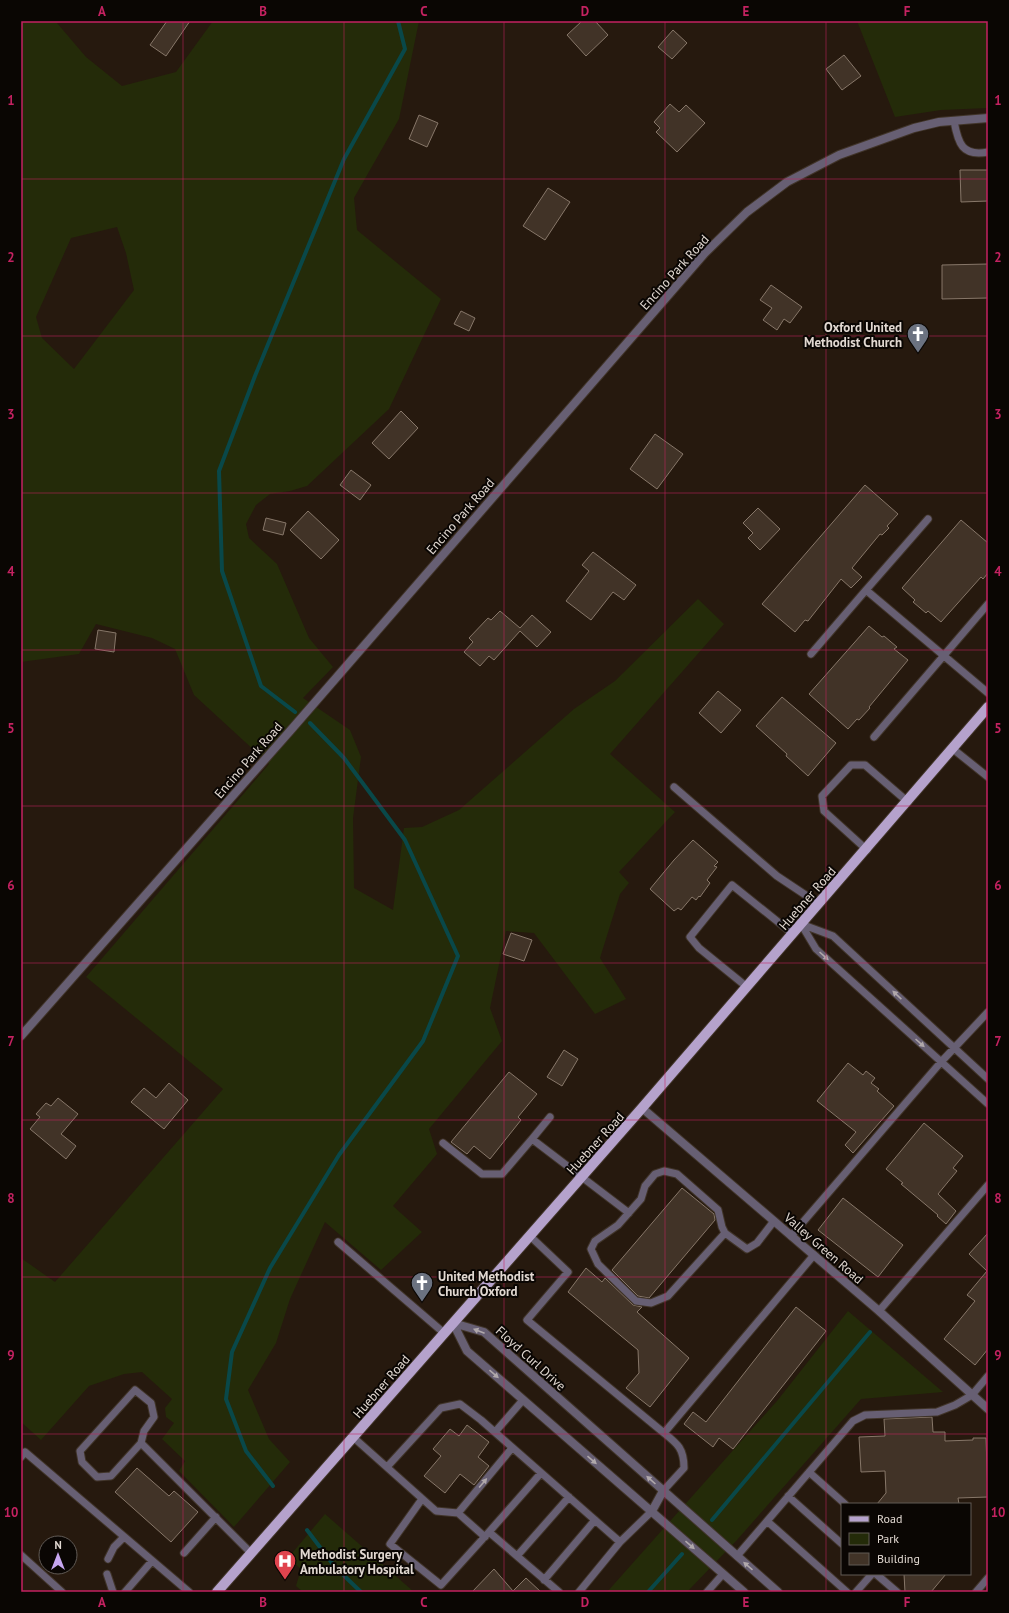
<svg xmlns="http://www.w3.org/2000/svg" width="1009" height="1613" viewBox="0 0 1009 1613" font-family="'PT Sans',sans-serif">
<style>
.green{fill:#242b09;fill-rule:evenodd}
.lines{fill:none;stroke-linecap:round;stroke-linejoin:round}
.stream{stroke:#094849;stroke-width:4}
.building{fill:#413327;stroke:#877769}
.service-casing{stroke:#403429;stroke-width:9}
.minor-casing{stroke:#403429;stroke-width:10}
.tertiary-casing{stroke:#403429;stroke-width:10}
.primary-casing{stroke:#403429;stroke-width:12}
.service{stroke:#675f73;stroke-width:7}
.minor{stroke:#675f73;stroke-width:8}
.tertiary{stroke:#675f73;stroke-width:8}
.primary{stroke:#b5a2cc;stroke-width:10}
.oneway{fill:#b0a8ab}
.grid{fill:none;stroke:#c42261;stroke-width:1;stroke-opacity:0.55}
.labels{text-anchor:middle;stroke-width:4;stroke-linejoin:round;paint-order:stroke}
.street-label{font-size:13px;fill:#e1d8d1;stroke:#0a0603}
.poi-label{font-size:13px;font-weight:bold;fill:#e1d8d1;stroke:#0a0603;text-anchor:start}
.neatline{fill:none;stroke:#c42261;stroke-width:1.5}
.grid-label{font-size:13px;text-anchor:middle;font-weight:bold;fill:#c42261}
</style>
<rect width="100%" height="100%" fill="#26190e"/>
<!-- green -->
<path class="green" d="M21,21h45l-9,2 29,34 36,29 54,-14 37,-51h206l-20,98 -45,79 3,32 84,69 -52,110 -82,77 -17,5 -20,3 -14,11 -10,19 3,14 28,26 32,74 24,29 -30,31 47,32 11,27 -8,61 1,70 39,22 11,-82 18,-1 37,-17 115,-101 41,-28 83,-82 26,25 -114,130 65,58 -56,60 10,11 -9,11 -20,64 26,41 -31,15 -61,-81 -28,-2 -16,77 12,33 -73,88 8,25 -44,52 29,26 -41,38 -56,-48 -35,77 -14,44 -28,47 21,49 21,23 -56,65 -55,-56 6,-10 -23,-22 12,-16 -8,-6 -1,-9 7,-9 -30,-27 -18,2 -35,12 -48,54 -20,-18v-164l34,24 168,-193 -137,-112 183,-213 -75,-69 -19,-46 -23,-11 -56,-14 -17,30 -58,8zM117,227l9,26 8,37 -60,79 -32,-31 -6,-21 35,-79z
M857,21h131v87l-47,2 -46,7z
M848,1311l95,81 -82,7 -124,141 -50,52h-80l170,-191z
M325,1514l89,78h-111l-7,-6 5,-17 -13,-11z"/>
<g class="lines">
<!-- stream -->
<path class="stream" d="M295,712l-34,-26 -39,-115 -3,-100 36,-95 89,-217 61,-110 -7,-28
M273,1486l-27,-35 -20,-52 6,-47 38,-84 69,-113 84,-114 35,-85 -53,-116 -61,-82 -34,-35
M712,1520l158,-188
M307,1530l28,37 26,25
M648,1592l34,-38"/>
</g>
<!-- building -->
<path class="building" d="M167,21h23l-24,35 -16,-11z
M582,21h13l13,14 -22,21 -19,-21z
M673,30l14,13 -15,16 -14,-12z
M844,55l17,21 -19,14 -16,-21z
M670,104l9,8 7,-7 19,18 -28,29 -21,-20 4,-4 -6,-6z
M419,115l19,8 -11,24 -18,-8z
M960,170h28v31l-27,1z
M548,188l22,14 -25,38 -22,-14z
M988,264v34l-46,1v-34z
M771,285l31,22 -12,16 -6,-4 -7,11 -14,-10 9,-12 -12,-8z
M461,311l14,7 -6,13 -15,-7z
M401,411l17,17 -29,31 -17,-16z
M655,434l28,20 -26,35 -27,-20z
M351,470l20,15 -11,15 -20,-15z
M865,485l33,29 -11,12 2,2 -7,7 -2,-1 -28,34 10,9 -11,11 -10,-9 -33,42 -3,-1 -10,12 -33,-28z
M758,508l22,21 -20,21 -12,-12 5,-5 -10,-10z
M308,511l31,29 -18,19 -31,-29z
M266,518l20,5 -3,12 -20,-5z
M961,520l27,23v30l-5,6 -2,-2 -40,45 -13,-11 -2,2 -13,-11 2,-2 -13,-12z
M593,552l43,33 -12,15 -11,-8 -22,28 -25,-19 23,-30 -7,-6z
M500,611l20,17 12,-13 19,17 -14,15 -17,-16 -26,29 -5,-4 -9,10 -16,-14 9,-10 -4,-4 19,-20 3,2z
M869,626l13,11 2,-1 13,11 -3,2 14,11 -39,47 1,1 -11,12 -2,-1 -9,10 -39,-35z
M98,630l18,3 -2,19 -19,-3z
M718,691l23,19 -20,23 -22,-20z
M782,697l54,46 -28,33 -22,-20 1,-2 -31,-28z
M693,840l25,22 -4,4 3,1 -10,13 3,3 -10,14 -1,-1 -3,4 -4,-3 -11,13 -3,-2 -4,3 -24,-22 24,-29z
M511,933l21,7 -8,21 -21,-7z
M564,1050l14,9 -16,27 -15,-9z
M848,1063l15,12 3,-4 9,7 -4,5 8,6 -2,2 17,15 -41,47 -8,-8 11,-13 -39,-31z
M509,1072l28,22 -19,23 3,3 -31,39 -16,-13 -7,8 -16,-12z
M169,1083l19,17 -24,29 -33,-27 13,-14 12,10z
M58,1098l20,16 -17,20 15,12 -10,13 -36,-30 10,-12 -4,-3 10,-11 5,3z
M924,1123l39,33 -10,12 4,3 -19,23 18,17 -10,13 -9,-8 1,-1 -37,-31 2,-1 -17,-14z
M682,1188l32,26 1,6 -66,78 -11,-2 -26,-26z
M843,1198l60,47 -25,32 -60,-47z
M988,1233v116l-13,16 -31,-26 31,-38 -8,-6 20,-24 -18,-17z
M586,1268l16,14 3,-4 28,27 9,2 -5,5 52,46 -39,49 -24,-19 13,-15 -1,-23 -70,-58z
M796,1307l30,24 -93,118 -14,-11 -6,9 -29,-23 9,-12 13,10z
M932,1417l1,15h12v9l28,-1v-2h13l2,59 -30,1 1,6h-82l9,-11 -1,-22 -24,1 -2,-35 26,-1 -1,-17z
M467,1425l22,17 -11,15 11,9 -15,19 -14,-11 -15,19 -21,-17 17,-20 -8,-7 17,-20 9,7z
M137,1468l32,28 5,-5 24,21 -27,30 -56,-50z
M494,1569l19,22 13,-13 15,14h-69z
M904,1574h42l-15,18h-26z"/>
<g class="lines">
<!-- service casing -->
<g class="service-casing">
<path id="service" d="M954,121c4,22 8,36 34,31
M928,519l-62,71 122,103
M811,654l55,-64
M874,737l114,-133
M953,749l35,28
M674,787l103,89 42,28
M867,850l-43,-39 -2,-15 29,-31h14l43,37
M801,924l15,25 172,155
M801,924l32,12 155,143
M747,987l-48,-39 -9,-11 42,-52 61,49
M532,1139l18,-22
M443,1143l39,31h20l30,-35 97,74
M725,1233l-57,63 -17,7 -15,-2 -38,-37 -7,-15 4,-8 23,-16 23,-26 4,-13 10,-12 9,-3 13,3 41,36 4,17 3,6 22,16 10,-6 17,-22
M530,1236l38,36 -41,48 137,113 150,-178
M791,1236l150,-174 47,-50
M338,1242l106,91
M879,1311l109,-126
M495,1432l28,-32
M353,1437l83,74 22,2 27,24
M141,1443l-30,33 -14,1 -15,-15 -2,-11 55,-61 16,13 3,14 -10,14 -3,12 110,110
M21,1457l4,-5 164,140
M387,1467l54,-59 19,-4 21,16 139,122 -41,50
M809,1472l36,32
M663,1491l21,-23c0,-19 -6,-24 -20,-35
M788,1496l54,48
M422,1499l-32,45 51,41 48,-53 70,60
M458,1513l54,-65
M767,1521l80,71
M489,1532l52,-59
M620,1542l32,-31
M184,1553l32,-36
M21,1555l41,37
M517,1556l52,-59
M737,1556l116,-135 12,-6 72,-3 18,-7 17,-10 16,-19
M108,1559l6,-12 10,-10
M107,1574l6,18
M876,1574l21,18
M544,1580l51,-60
M125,1592l27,-31
M707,1592l16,-18
M856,1592l16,-18
M976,1592l12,-14"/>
</g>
<!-- minor casing -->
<g class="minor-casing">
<path id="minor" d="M21,1036l269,-305 415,-478 42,-41 40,-30 52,-27 75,-27 25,-6 49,-4
M642,1108l237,203 109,98"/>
</g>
<!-- tertiary casing -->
<g class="tertiary-casing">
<path id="tertiary" d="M453,1323l31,9 294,260
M453,1323l14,28 277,241
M652,1511l11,-20"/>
</g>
<!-- primary casing -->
<g class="primary-casing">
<path id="primary" d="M217,1592l425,-484 346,-401"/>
</g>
<!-- service -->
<use href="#service" class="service"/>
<!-- minor -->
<use href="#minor" class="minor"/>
<!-- tertiary -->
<use href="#tertiary" class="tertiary"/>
<!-- primary -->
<use href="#primary" class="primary"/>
</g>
<!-- one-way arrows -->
<defs><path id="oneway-solid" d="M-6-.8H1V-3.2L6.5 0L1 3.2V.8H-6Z"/></defs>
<g class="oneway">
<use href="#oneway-solid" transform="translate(824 956) rotate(42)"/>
<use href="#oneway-solid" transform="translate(897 995) rotate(-137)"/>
<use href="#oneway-solid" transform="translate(920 1043) rotate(42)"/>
<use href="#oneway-solid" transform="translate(479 1331) rotate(-159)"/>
<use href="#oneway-solid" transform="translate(494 1374) rotate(41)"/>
<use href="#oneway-solid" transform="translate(592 1460) rotate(41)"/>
<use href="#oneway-solid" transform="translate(651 1480) rotate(-138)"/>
<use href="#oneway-solid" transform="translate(483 1483) rotate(-50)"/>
<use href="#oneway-solid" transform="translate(690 1545) rotate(41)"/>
<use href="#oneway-solid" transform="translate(748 1566) rotate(-139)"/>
</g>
<!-- grid -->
<path class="grid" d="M183,21v1571M344,21v1571M504,21v1571M665,21v1571M826,21v1571M21,179h967M21,336h967M21,493h967M21,650h967M21,806h967M21,963h967M21,1120h967M21,1277h967M21,1434h967"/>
<!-- icons -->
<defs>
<g id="church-pin" transform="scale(1.15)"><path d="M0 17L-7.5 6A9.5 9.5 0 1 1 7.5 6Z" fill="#6b7280" stroke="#0a0603"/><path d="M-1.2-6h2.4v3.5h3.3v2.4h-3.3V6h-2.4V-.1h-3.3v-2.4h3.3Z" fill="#fff"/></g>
<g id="hospital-pin" transform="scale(1.15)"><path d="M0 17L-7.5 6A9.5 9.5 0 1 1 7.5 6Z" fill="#e0444e" stroke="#0a0603"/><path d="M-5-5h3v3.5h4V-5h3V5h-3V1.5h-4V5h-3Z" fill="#fff"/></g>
</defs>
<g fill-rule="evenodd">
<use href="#church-pin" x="918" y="334"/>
<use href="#church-pin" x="422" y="1283"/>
<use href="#hospital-pin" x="285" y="1561"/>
</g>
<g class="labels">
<!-- street labels -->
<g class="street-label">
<text transform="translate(674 272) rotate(-48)" y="5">Encino Park Road</text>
<text transform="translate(460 516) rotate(-49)" y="5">Encino Park Road</text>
<text transform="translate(248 760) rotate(-49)" y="5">Encino Park Road</text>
<text transform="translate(807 898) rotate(-49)" y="5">Huebner Road</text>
<text transform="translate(595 1143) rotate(-48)" y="5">Huebner Road</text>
<text transform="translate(824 1248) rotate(41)" y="5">Valley Green Road</text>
<text transform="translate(531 1358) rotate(42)" y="5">Floyd Curl Drive</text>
<text transform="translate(381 1386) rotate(-49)" y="5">Huebner Road</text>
</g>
<!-- poi labels -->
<g class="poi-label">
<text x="902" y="332" text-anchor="end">Oxford United<tspan x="902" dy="15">Methodist Church</tspan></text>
<text x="438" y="1281">United Methodist<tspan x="438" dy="15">Church Oxford</tspan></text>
<text x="300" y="1559">Methodist Surgery<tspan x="300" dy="15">Ambulatory Hospital</tspan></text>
</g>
</g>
<!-- border -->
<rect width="1009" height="1613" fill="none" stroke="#0a0603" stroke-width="44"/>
<!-- legend -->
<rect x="841" y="1503" width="130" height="72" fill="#0a0603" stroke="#605a55"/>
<rect x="849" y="1516" width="20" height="6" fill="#b5a2cc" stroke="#605a55"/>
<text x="877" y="1523" font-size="12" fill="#e1d8d1">Road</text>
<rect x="849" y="1533" width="20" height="12" fill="#242b09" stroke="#605a55"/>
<text x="877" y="1543" font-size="12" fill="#e1d8d1">Park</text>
<rect x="849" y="1553" width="20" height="12" fill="#413327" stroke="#605a55"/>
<text x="877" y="1563" font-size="12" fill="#e1d8d1">Building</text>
<!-- north arrow -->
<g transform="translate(58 1555)"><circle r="19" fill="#0a0603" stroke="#605a55"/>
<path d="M0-3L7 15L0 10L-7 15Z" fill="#c6a6f0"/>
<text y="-6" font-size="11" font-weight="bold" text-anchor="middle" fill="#e1d8d1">N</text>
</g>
<rect x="22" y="22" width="965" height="1569" class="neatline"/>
<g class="grid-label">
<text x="102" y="16">A</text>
<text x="263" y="16">B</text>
<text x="424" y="16">C</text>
<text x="585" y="16">D</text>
<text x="746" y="16">E</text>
<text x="907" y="16">F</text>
<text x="11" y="105">1</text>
<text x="998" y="105">1</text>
<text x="11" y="262">2</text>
<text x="998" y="262">2</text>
<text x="11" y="419">3</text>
<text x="998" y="419">3</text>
<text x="11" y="576">4</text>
<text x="998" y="576">4</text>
<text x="11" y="733">5</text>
<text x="998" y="733">5</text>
<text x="11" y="890">6</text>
<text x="998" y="890">6</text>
<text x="11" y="1046">7</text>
<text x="998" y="1046">7</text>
<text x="11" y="1203">8</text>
<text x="998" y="1203">8</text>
<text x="11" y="1360">9</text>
<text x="998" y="1360">9</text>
<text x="11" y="1517">10</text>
<text x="998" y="1517">10</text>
<text x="102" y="1607">A</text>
<text x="263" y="1607">B</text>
<text x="424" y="1607">C</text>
<text x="585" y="1607">D</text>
<text x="746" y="1607">E</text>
<text x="907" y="1607">F</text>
</g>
</svg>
